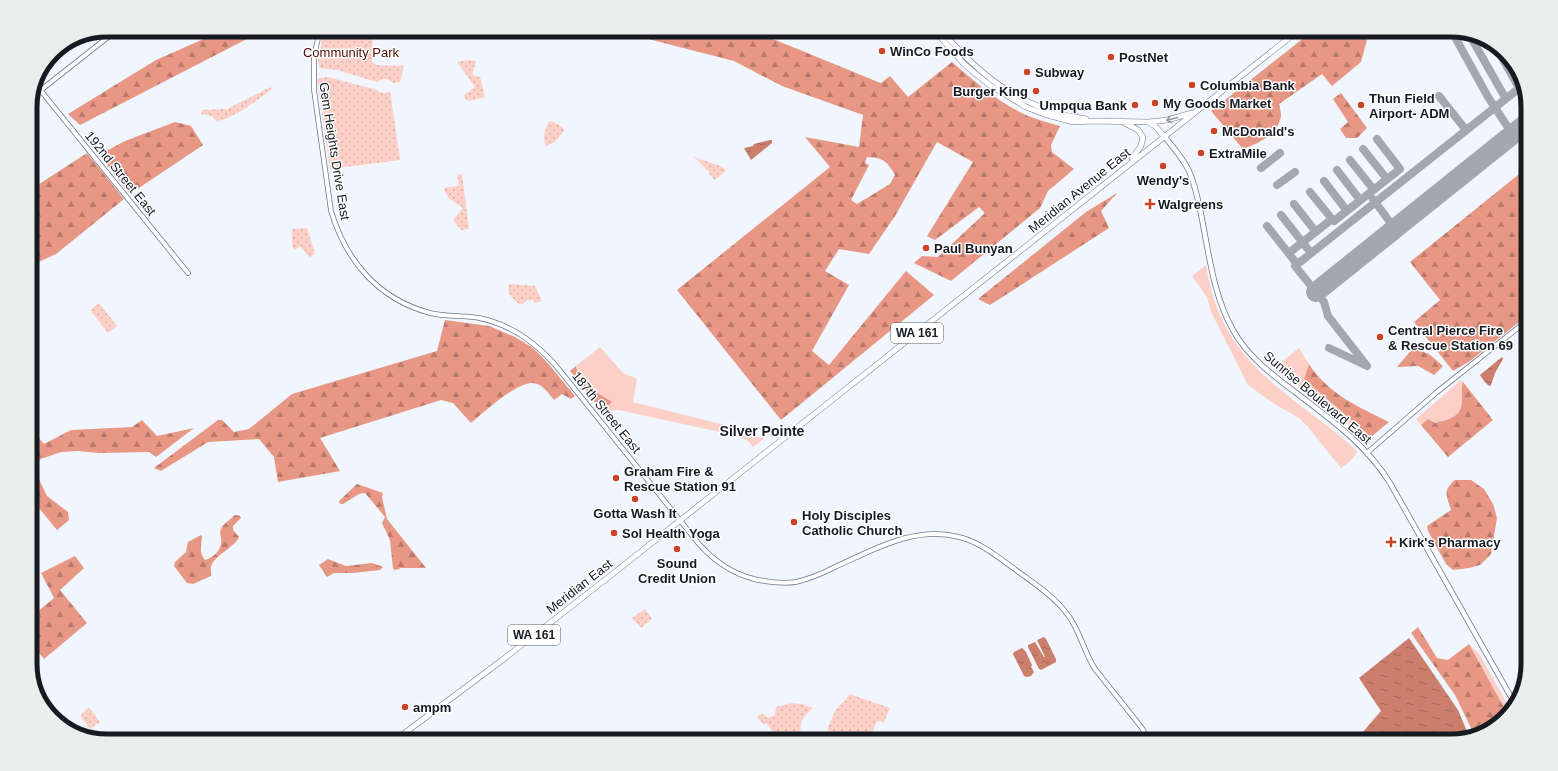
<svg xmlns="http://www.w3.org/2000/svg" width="1558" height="771" viewBox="0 0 1558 771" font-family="Arial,sans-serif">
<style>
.grass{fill:#fcd0c6}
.forest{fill:url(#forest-firs);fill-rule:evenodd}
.park{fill:url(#park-dots)}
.water{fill:url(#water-ripples)}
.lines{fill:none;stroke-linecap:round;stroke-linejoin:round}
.taxiway{stroke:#a2a7b0;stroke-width:8}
.runway{stroke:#a2a7b0;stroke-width:20}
.tertiary-casing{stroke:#6e788b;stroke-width:5.5}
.secondary-casing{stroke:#6e788b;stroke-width:6}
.primary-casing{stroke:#6e788b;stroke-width:6}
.tertiary{stroke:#fff;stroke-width:4}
.secondary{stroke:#fff;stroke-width:4.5}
.primary{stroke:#fff;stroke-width:5}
.oneway{stroke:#96989b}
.poi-dot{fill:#cc4225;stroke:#fff;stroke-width:1.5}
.labels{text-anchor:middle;stroke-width:3;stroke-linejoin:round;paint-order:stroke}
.shield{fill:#fff;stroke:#5c5f64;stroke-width:1}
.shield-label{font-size:12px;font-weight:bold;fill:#161a21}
.poi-label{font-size:13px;font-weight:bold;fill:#161a21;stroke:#fff;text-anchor:start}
.park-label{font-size:13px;fill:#530b00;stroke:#fff}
.street-label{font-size:13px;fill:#161a21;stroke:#fff}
.neighbourhood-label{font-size:14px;font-weight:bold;fill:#161a21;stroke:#fff}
.rim{fill:none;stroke:#161a21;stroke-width:5}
</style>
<defs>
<pattern id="forest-firs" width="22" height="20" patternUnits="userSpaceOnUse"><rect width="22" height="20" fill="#e79784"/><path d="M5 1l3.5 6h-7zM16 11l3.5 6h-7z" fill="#ba7a6c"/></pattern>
<pattern id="park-dots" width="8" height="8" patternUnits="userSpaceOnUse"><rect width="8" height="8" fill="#fcd0c6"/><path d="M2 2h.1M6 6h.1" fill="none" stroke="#d7b2aa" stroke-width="1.8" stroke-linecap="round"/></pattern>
<pattern id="water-ripples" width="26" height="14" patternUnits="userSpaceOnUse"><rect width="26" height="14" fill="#cc7e6c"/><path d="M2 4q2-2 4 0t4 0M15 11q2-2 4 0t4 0" fill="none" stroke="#a56658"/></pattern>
</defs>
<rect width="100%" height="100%" fill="#f0f5fe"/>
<!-- grass -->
<path class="grass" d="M1206,265c3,18 7,34 14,50 26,61 87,91 134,133l3,3c-1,6 -10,13 -16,17l-33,-41 -9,-9 -26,-15 -25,-18 -37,-73 -4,-15 -15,-21z
M600,347l23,26 14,6 -4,23 111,28 16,8 3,-2 2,2 -12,9 -5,-6 -10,-5 -119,-26 -17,1 9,-9c-12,-10 -33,-18 -35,-36z
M1299,348l10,16 -5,15 67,58 -5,2 -26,-23 -66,-48z
M1461,380l2,2c-2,6 -1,10 -1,16 1,19 -12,21 -27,25l-7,-4 -7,6 -5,-6z
M1469,644l11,11 30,54 -3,4z"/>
<!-- forest -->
<path class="forest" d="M224,30h40l-184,95 -12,-11 88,-54z
M613,30h138l127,52 3,1 9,-7 18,21 44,-35c23,20 47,41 76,54 10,4 22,7 32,10l-9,19 1,7 22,17 -26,22 -8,17 -89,73 -37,-18 8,-7 16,1 47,-44 -6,-6 -44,33 -8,-4 46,-74 -36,-20 -42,74 -26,38 -30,-5 -14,22 24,14 -37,66 17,14 77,-94 28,24 -153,125 -104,-130 153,-123 -25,-30 54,10 4,-32 -81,-29 -48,-25zM867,157c17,1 20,4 28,18l-5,9 -33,20 -6,-4 18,-35 -4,-2z
M1314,30h48l6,6 -7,26 -29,24 -10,-12 -43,30c1,4 2,8 2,12 -3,19 -22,27 -38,33l-32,-38z
M1341,93l26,35 -10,10h-11l-6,-9 8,-7 -15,-23z
M175,122l16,4 12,19 -73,49 -31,-39 26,-14z
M87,153l37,46 -68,55 -26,12v-76z
M1528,167v148l-58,46 -17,10 -39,-49 26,-22 -30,-38z
M1117,193l-16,18 8,17 -119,77 -12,-6 108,-87z
M445,320l44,6 26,11 18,11 13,13 29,35 -4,3 -9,-5 -8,6c-6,-7 -11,-16 -21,-17 -15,-2 -50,30 -62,40l-18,-20 -12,-3 -121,38 20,33 -62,11 -4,-25 -15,-18 -51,3 -47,29 -7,-3 64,-48h4l12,12 15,-3 43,-35 145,-43z
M1413,348l16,6 14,12 -9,9 -16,-9 -21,1z
M1309,364c19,30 50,43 80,58l-18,15 -67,-58z
M576,366c2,18 23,27 36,36l-10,9 -32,-40z
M1463,382l30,38 -45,37 -27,-32 7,-6 7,4c15,-4 28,-6 27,-25 0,-6 -1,-10 1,-16z
M142,420l15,16 37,-8 -38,29 -7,-5 -51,1 -20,-2 -17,1 -20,7 -5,3 -2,7 13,27 21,16 1,8 -12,10 -27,-33v-55l7,-6 7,8 27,-14 61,-3z
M1455,480h16l13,9 9,15 4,14 -6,36 -11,11 -11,3 -16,2 -7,-6 -18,-33 -1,-5 24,-16c-4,-14 -9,-19 4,-30z
M357,484l26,9 -1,4 5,22 39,49h-25l-5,2 -3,-1 -3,-29 -8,-17 3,-6 -20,-24 -6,1 -16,10h-3l-1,-3z
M235,515l5,1 1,2 -8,8v4l6,7c-5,11 -26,19 -28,30 -1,3 1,6 0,9l-18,8 -6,-1 -13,-17 1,-4 11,-10 2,-10 13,-7 1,2c-1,8 -3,17 3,23 10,-3 18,-11 16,-22 0,-3 -2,-6 0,-9 2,-5 10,-10 14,-14z
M75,556l9,12 -24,22 27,33 -43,36 -14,-17v-24l24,-20 -13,-25z
M328,559l18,7 26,-3 11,4 -3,3 -27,3h-19l-7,4 -8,-12z
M1418,627l19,31 11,2 21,-16 38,69 -13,15 -20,6 -19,-39 -44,-62z"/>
<!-- park -->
<path class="park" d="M324,30h49l-1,32 5,3 27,1 -4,16 -7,1 -6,-4h-4l-6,3 -40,-12 -17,-2 -2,-7z
M468,60l8,1 -4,14 8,2 5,20 -17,4 -5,-5 12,-9 -18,-25z
M328,77l49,13c5,4 8,4 13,1l10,69 -70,9 -13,-89 2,-2z
M271,87l1,2c-17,13 -34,26 -55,33 -3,-7 -9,-7 -16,-8l1,-4 25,-1z
M551,121l12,6 1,4c-5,6 -11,14 -18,15 -4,-7 -1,-17 2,-23z
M694,157l29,10 3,4 -11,9 -6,-6 1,-1z
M462,174l7,55 -8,1 -8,-10 10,-12c-7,-5 -18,-10 -19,-20l15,-2 -2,-11z
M307,228l8,25 -5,5 -10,-12 -5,4 -3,-4v-17z
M509,284l26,2 7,15 -7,2 -2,-3h-6l-4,4h-4c-6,-5 -13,-10 -10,-20z
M99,303l18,23 -9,7 -18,-23z
M645,609l7,10 -11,9 -9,-10z
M850,694l40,14 -6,14 -7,-1 -8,20h-37l1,-9 -6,-2 8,-19z
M792,703l10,1 11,4c-17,15 -10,14 -14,33h-18l-15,-18 -2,2 -7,-8 2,-2 4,-1 5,4 7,-3 1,-8z
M89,707l11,15 -10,7 -10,-13z"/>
<!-- water -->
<path class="water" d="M770,140h2v3l-21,17 -7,-12 9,-2 1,-2z
M1502,357l1,2 -8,14 -4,12 -2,1 -5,-5 -4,-6z
M1044,637l2,2 10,20v3l-15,8 -2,-1 -11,-22v-2l7,-3 9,15h1l-8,-17z
M1409,638l49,72 11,26 -17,5h-97l26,-30 -22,-33z
M1022,648l4,4 6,13 -1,2 3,5 -3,4 -4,1 -3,-1 -11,-22 1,-2z"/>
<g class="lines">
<!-- taxiway -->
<path class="taxiway" d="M1469,34l37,65
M1456,39l32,58 25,38
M1496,47l23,41
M1439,96l27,34
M1363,149l24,30
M1350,160l24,30
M1261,168l19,-15
M1337,170l23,30
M1324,181l23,30
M1277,185l18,-13
M1310,192l22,27
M1373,199l22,30
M1294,204l22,28
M1281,215l30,38
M1267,226l30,38
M1289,253l43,-34 2,2 66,-52 -23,-30
M1329,348l38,18 -39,-50 -4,-14 -29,-36 227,-180"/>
<!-- runway -->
<path class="runway" d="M1316,292l212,-170"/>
<!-- tertiary casing -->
<g class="tertiary-casing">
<path id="tertiary" d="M320,30l-6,26v34l17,121c15,50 47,88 99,102 16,4 33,2 49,5 31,6 58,26 78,49l142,177c15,17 32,29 55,35 13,3 28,5 42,3 14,-3 27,-9 39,-15 38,-17 80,-42 124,-30 21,5 39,20 57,33 16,12 35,24 48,40 15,17 19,40 31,59l47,59 7,13
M37,86l151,187
M32,97l85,-67
M1368,452l69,-60 91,-72"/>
</g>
<!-- secondary casing -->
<g class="secondary-casing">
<path id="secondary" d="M1164,136c9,11 19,22 25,35 6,13 9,29 12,43 8,39 12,81 32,116 15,27 38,44 62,62 35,27 71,52 95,91l125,221"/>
</g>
<!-- primary casing -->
<g class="primary-casing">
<path id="primary" d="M934,30l30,34 13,11 14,11 35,21 18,7 29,8 18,-1 57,1 7,4 9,10
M941,30c33,39 66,67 115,83 10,3 20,4 30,6
M1123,122l15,8 5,7 -2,9 -9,12
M1149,122l18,-2 25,-7
M394,741l107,-80 109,-85 689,-546"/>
</g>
<!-- tertiary -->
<use href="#tertiary" class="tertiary"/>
<!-- secondary -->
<use href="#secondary" class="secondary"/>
<!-- primary -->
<use href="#primary" class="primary"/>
</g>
<!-- one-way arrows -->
<defs><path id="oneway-shaft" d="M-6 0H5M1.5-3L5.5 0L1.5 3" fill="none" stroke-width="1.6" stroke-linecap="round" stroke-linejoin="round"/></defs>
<use class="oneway" href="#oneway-shaft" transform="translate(1172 119) rotate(166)"/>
<!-- markers -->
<g class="poi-dot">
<circle cx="882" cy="51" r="4"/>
<circle cx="1111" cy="57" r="4"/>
<circle cx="1027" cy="72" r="4"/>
<circle cx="1192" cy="85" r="4"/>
<circle cx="1036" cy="91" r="4"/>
<circle cx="1155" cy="103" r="4"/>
<circle cx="1135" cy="105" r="4"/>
<circle cx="1361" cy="105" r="4"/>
<circle cx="1214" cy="131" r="4"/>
<circle cx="1201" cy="153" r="4"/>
<circle cx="1163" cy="166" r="4"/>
<path d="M1148 198h4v4h4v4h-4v4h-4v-4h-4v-4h4z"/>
<circle cx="926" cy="248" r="4"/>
<circle cx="1380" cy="337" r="4"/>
<circle cx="616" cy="478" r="4"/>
<circle cx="635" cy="499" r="4"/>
<circle cx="794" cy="522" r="4"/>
<circle cx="614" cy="533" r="4"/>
<path d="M1389 536h4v4h4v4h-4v4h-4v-4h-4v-4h4z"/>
<circle cx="677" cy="549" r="4"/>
<circle cx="405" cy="707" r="4"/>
</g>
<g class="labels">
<!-- shield labels -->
<g class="shield">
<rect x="891" y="323" width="52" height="20" rx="3"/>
<rect x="508" y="625" width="52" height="20" rx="3"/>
</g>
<g class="shield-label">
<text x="917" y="337">WA 161</text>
<text x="534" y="639">WA 161</text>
</g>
<!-- poi labels -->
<g class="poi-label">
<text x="890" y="56">WinCo Foods</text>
<text x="1119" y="62">PostNet</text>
<text x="1035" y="77">Subway</text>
<text x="1200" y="90">Columbia Bank</text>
<text x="1028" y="96" text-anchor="end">Burger King</text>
<text x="1369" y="103">Thun Field<tspan x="1369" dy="15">Airport- ADM</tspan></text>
<text x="1163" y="108">My Goods Market</text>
<text x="1127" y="110" text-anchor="end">Umpqua Bank</text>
<text x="1222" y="136">McDonald's</text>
<text x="1209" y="158">ExtraMile</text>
<text x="1163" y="185" text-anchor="middle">Wendy's</text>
<text x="1158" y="209">Walgreens</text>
<text x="934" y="253">Paul Bunyan</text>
<text x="1388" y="335">Central Pierce Fire<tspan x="1388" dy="15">&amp; Rescue Station 69</tspan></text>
<text x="624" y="476">Graham Fire &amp;<tspan x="624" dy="15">Rescue Station 91</tspan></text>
<text x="635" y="518" text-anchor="middle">Gotta Wash It</text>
<text x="802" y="520">Holy Disciples<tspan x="802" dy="15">Catholic Church</tspan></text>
<text x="622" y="538">Sol Health Yoga</text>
<text x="1399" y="547">Kirk's Pharmacy</text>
<text x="677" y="568" text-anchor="middle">Sound<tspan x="677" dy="15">Credit Union</tspan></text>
<text x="413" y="712">ampm</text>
</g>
<!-- park labels -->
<g class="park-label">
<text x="351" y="57">Community Park</text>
</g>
<!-- street labels -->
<g class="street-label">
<text transform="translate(335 151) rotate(81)" y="5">Gem Heights Drive East</text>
<text transform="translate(121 173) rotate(51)" y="5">192nd Street East</text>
<text transform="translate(1079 190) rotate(-39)" y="5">Meridian Avenue East</text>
<text transform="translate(1318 397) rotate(40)" y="5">Sunrise Boulevard East</text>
<text transform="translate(607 412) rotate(51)" y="5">187th Street East</text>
<text transform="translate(579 586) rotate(-38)" y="5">Meridian East</text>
</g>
<!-- neighbourhood labels -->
<g class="neighbourhood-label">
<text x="762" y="436">Silver Pointe</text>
</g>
</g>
<!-- crop -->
<path d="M0 0H1558V771H0ZM107 37H1451A70 70 0 0 1 1521 107V664A70 70 0 0 1 1451 734H107A70 70 0 0 1 37 664V107A70 70 0 0 1 107 37Z" fill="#eceded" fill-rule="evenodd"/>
<path class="rim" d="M107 37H1451A70 70 0 0 1 1521 107V664A70 70 0 0 1 1451 734H107A70 70 0 0 1 37 664V107A70 70 0 0 1 107 37Z"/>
</svg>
